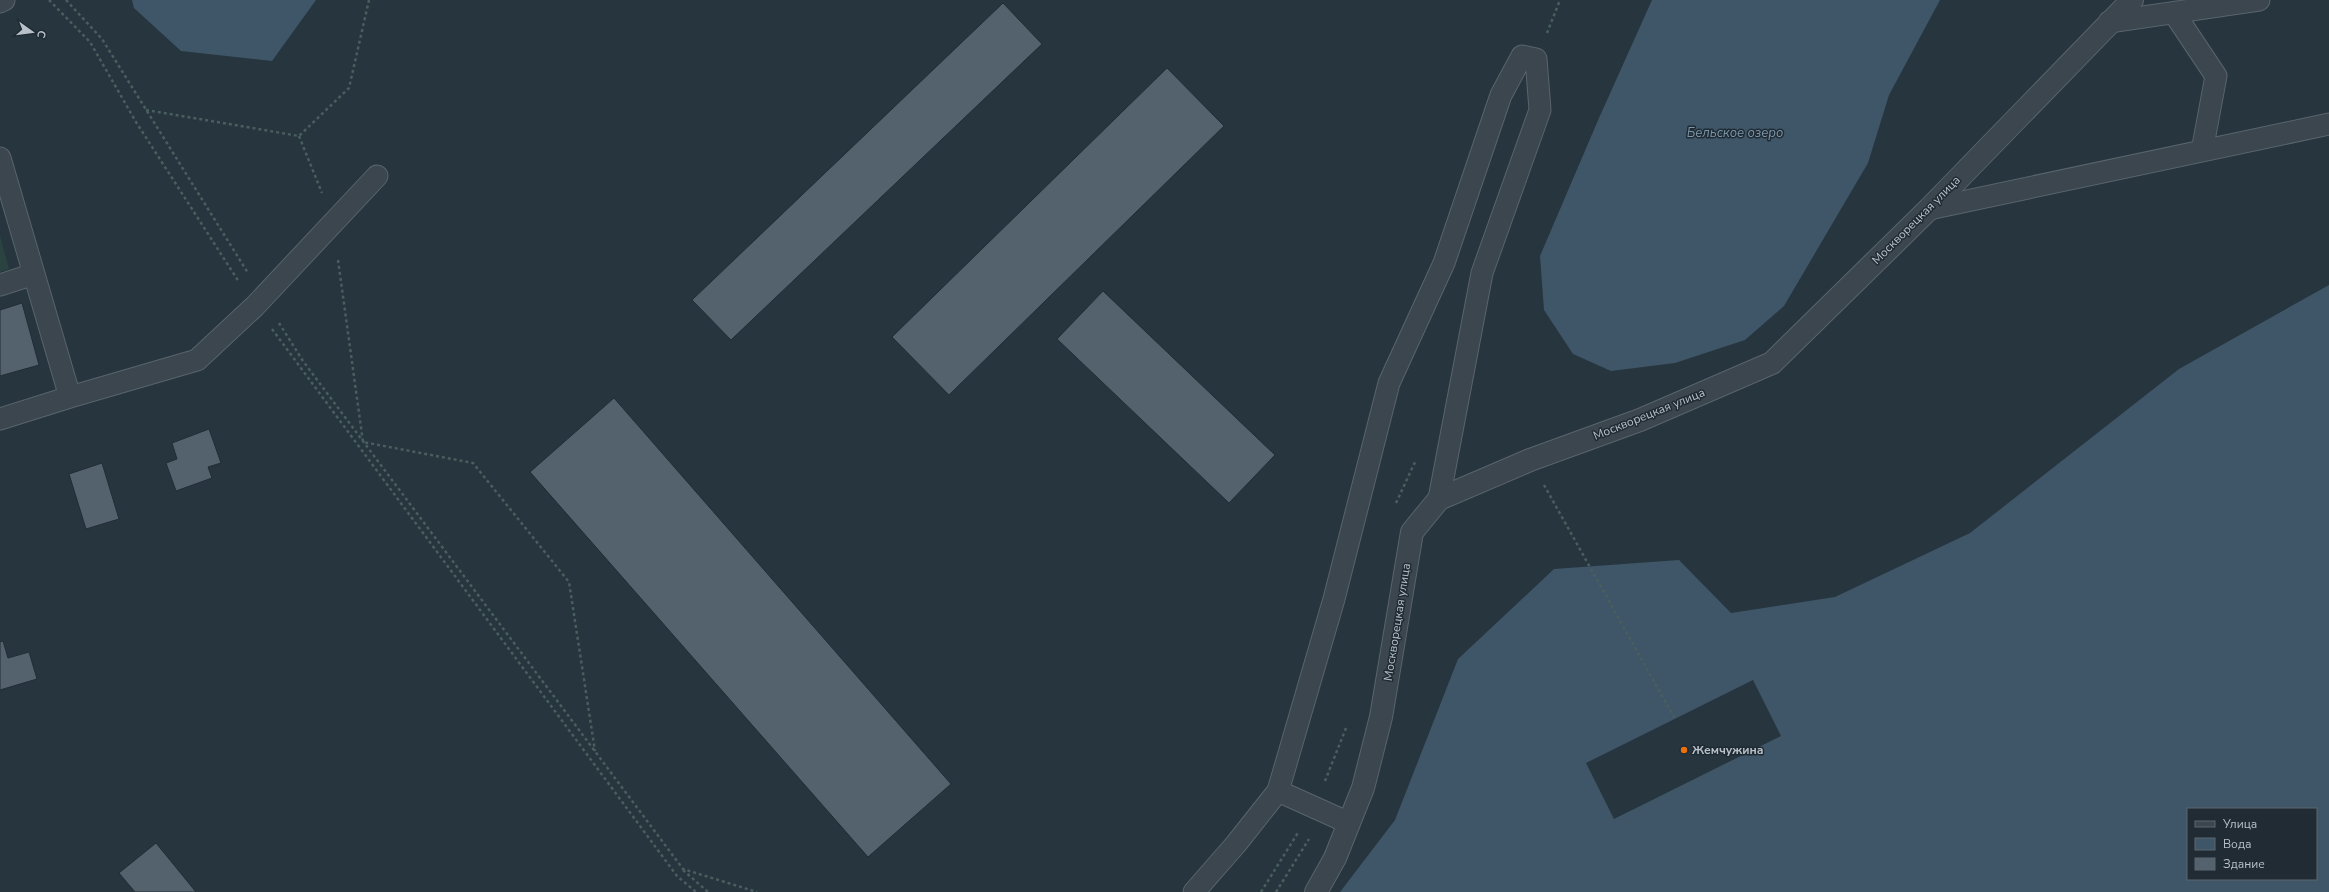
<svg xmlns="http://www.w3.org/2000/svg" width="2329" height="892" viewBox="0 0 2329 892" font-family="'Nunito Sans',sans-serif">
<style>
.green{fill:#2a4240}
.water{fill:#3e5667;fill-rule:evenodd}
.pier{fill:#27353f}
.building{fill:#53626c;stroke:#222d36}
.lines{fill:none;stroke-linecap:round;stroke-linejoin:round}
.service-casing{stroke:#59646d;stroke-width:23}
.minor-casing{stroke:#59646d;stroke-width:24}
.path{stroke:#495e5d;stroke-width:2.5;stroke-dasharray:3 3;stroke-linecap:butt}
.service{stroke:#3b464f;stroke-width:21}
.minor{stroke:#3b464f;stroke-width:22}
.food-dot{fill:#e8710a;stroke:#202b34;stroke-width:1.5}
.labels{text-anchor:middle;stroke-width:3;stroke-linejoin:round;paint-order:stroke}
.street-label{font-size:12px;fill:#b8c1ca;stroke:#202b34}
.poi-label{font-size:12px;font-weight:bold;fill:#b8c1ca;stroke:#202b34;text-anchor:start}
.water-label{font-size:13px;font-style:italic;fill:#7a96aa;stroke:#202b34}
</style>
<rect width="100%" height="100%" fill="#27353f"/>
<!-- green -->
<path class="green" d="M0,235l9,34 -9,3z"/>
<!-- water -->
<path class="water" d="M132,0h184l-44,61 -91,-10 -47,-43z
M1652,0h288l-51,95 -21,68 -84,143 -39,34 -70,23 -64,8 -38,-17 -29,-44 -4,-54 59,-138z
M2329,285v607h-989l55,-72 63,-161 96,-90 125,-9 52,53 104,-16 135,-64 209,-164zM2188,809h128v70h-128z"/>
<!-- pier -->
<path class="pier" d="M1753,680l28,56 -167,83 -28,-56z"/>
<!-- building -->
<path class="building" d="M1003,3l39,41 -311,296 -39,-40z
M1167,68l57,58 -275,269 -57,-58z
M1103,291l172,164 -46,48 -172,-164z
M22,303l17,62 -39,11v-66z
M614,398l337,386 -83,73 -338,-385z
M209,429l12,34 -13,4 4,11 -36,13 -10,-28 11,-4 -5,-16z
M102,463l17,56 -33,10 -17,-55z
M3,641l5,17 21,-6 8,27 -37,11v-48z
M156,843l40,49h-61l-16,-19z"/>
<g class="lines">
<!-- service casing -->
<g class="service-casing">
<path id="service" d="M0,2l4,-2
M2174,13l42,63 -14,75
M2109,22l150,-22
M0,158l70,239 -70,22
M1929,209l400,-85
M0,285l34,-11
M70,397l127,-37 58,-54 122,-130
M1278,791l56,-192 55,-216 55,-120 57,-168 21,-39 14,3 4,51 -58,163 -43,226
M1194,892l42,-48 42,-53 71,32"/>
</g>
<!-- minor casing -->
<g class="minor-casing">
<path id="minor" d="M1316,892l19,-34 28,-70 18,-71 31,-185 27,-33 91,-39 110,-40 132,-57 157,-154 203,-209"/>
</g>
<!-- path -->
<path class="path" d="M49,0l41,42 46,80 103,160
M66,0l36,39 146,234
M1547,33l13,-33
M146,110l153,26 50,-48 20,-88
M299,136l23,57
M338,260l25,182 110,21 96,119 26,169
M279,323l24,38 380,508 74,23
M272,329l405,547 19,16
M1544,485l131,234
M1396,503l19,-41
M1325,781l21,-53
M683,870l25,22
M1261,892l38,-61
M1276,892l33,-53"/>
<!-- service -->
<use href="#service" class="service"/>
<!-- minor -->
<use href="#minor" class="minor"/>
</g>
<!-- markers -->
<circle class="food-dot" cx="1684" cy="750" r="4"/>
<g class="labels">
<!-- street labels -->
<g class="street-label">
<text transform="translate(1916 220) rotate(-45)" y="4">Москворецкая улица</text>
<text transform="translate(1649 414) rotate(-22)" y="4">Москворецкая улица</text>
<text transform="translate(1397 622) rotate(-81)" y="4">Москворецкая улица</text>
</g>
<!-- poi labels -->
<g class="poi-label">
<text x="1692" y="754">Жемчужина</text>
</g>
<!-- water labels -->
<g class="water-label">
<text x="1735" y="137">Бельское озеро</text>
</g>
</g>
<!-- legend -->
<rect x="2187" y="808" width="130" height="72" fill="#202b34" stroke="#5d6770"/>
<rect x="2195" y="821" width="20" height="6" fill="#3b464f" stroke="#5d6770"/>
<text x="2223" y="828" font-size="12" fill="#b8c1ca">Улица</text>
<rect x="2195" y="838" width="20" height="12" fill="#3e5667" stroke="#5d6770"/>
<text x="2223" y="848" font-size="12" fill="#b8c1ca">Вода</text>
<rect x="2195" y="858" width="20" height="12" fill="#53626c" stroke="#5d6770"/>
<text x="2223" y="868" font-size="12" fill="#b8c1ca">Здание</text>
<!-- north arrow -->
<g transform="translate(32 32) rotate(104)" stroke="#202b34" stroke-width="3" paint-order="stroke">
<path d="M0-3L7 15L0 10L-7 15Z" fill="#b8c1ca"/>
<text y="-6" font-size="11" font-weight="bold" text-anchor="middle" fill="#b8c1ca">С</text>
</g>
</svg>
